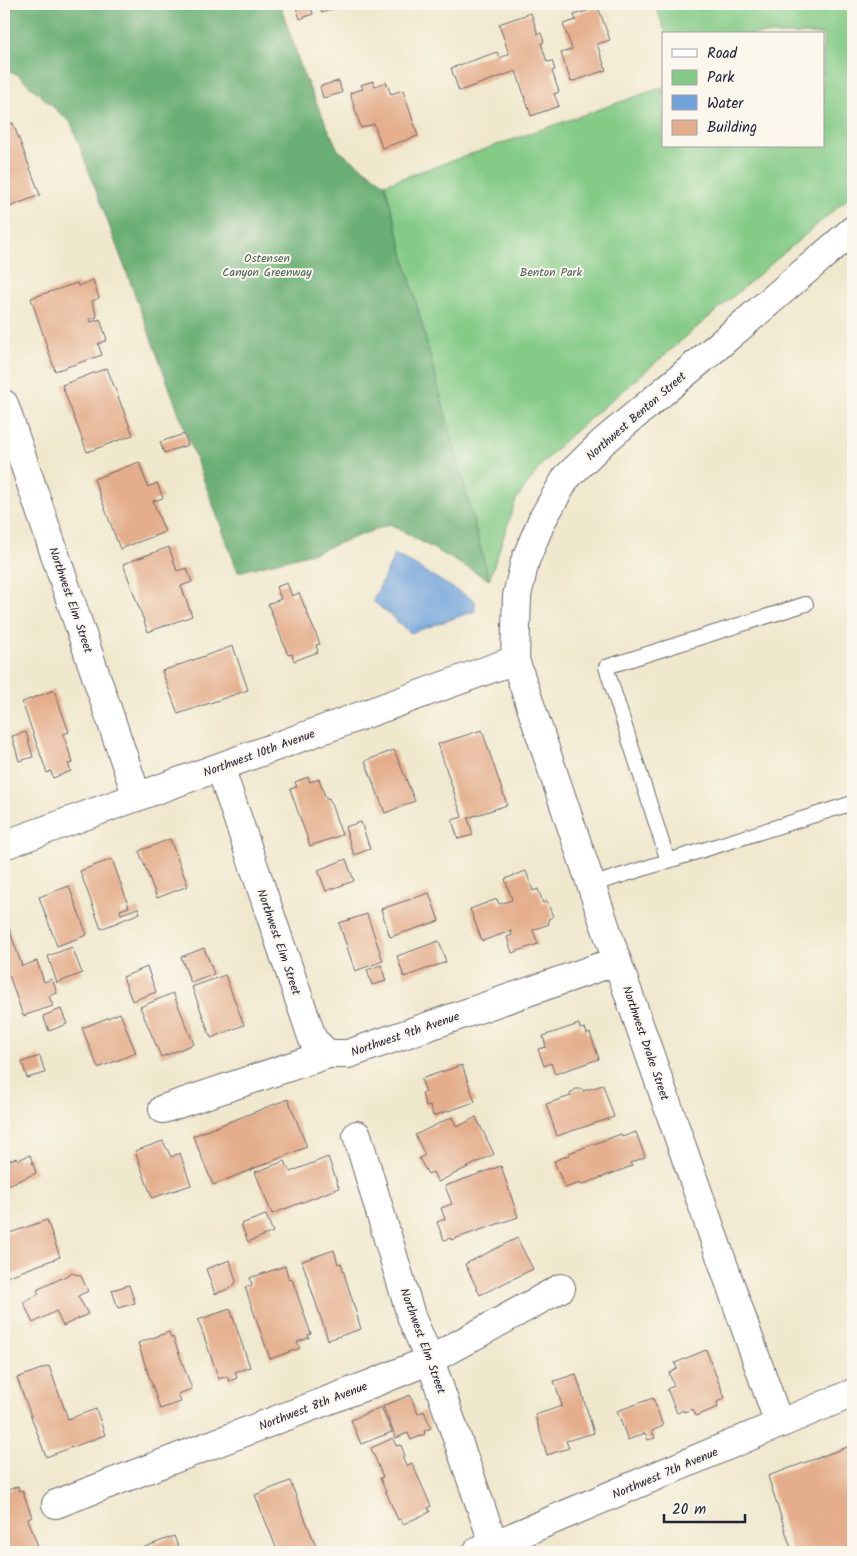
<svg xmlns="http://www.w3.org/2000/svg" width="857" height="1556" viewBox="0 0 857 1556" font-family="Kalam,sans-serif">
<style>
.green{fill:#84cb87;stroke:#537661}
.forest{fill:#6baf74;stroke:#466858}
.water{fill:#70a2db;stroke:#49628b}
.building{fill:#e4ae8c}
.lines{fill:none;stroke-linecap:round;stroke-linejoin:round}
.service-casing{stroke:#6a676e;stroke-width:16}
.minor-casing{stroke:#6a676e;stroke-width:30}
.tertiary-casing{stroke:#6a676e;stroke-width:30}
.service{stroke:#fff;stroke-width:14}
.minor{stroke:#fff;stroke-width:28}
.tertiary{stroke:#fff;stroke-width:28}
.labels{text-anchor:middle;stroke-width:4;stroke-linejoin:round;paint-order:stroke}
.park-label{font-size:12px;fill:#445d56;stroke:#fbf7ec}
.street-label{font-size:12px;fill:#22223b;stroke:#fbf7ec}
</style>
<rect width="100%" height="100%" fill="#fbf7ec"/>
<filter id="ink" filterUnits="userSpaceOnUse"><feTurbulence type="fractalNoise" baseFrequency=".02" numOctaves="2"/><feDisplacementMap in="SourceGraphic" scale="10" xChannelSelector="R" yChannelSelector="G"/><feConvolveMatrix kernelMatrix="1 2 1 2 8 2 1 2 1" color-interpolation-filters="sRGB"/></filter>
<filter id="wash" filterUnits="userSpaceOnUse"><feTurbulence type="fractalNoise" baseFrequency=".0096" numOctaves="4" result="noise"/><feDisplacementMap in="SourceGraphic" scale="20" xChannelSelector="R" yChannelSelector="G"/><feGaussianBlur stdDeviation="1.12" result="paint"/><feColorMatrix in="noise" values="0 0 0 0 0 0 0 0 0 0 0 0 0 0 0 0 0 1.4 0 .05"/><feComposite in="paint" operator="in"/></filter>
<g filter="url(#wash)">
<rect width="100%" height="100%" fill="#f0e8cd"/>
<!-- green -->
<path class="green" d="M655,4h41l3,6 18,-6h136v190l-288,246 -23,24 -26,36 -27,80 -104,-396 278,-97v59h160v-112h-157z"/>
<!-- forest -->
<path class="forest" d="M4,4h276l24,72 34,74 47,34 104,396 -99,-56 -74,28 -78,20 -167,-449 -54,-49 -13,-4z"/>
<!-- water -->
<path class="water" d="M395,554l80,47v10l-64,22 -38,-32z"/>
<g id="blocks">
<!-- building -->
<path class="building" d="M295,4h15l3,10 -13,5z
M319,4h27l-24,9z
M598,7l12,33 -13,4 9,26 -35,12 -10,-29 11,-4 -9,-25 13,-4 -2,-5z
M531,13l7,21 3,-1 3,9 -3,1 6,19 5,-1 3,9 -3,1 7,21 -5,2 5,12 -28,10 -15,-45 -57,20 -8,-23 46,-16 3,6 9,-4 -10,-30z
M339,81l3,12 -19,5 -3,-12z
M373,81l2,5 11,-4 5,12 12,-4 15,46 -36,12 -8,-24 -13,4 -11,-35 13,-4 -2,-4z
M13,123l27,72 -36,14v-82z
M93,280l6,18 -7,3 5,16 -7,2 1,3 9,-3 7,21 -9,4 4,11 -47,16 -24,-73 46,-15 1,3z
M107,368l26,67 -46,17 -25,-67z
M184,434l4,11 -24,8 -4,-11z
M139,462l9,25 9,-4 6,15 -10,3 12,31 -45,17 -26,-70z
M169,547l8,24 10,-3 5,14 -11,4 11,30 -44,16 -25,-68z
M287,583l5,13 7,-3 21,51 -4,1 2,7 -24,9 -2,-7 -4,1 -20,-51 13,-5 -5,-12z
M233,646l15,44 -70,24 -16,-43z
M54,690l15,42 -6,2 10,29 -5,1 3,7 -18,7 -2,-7 -4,2 -25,-71z
M482,730l25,75 -39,13 5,17 -15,4 -6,-19 10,-3 -24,-73z
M26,732l7,25 -14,4 -7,-25z
M394,750l21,51 -30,12 -20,-52z
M308,777l2,5 9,-3 7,20 3,-1 13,37 -32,11 -20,-57 7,-2 -2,-5z
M361,822l9,27 -16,6 -9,-28z
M170,839l18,47 -31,12 -18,-47z
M112,859l17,48 -9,3 1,4 17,-6 2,5 -39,16 -21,-58z
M346,859l8,22 -28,10 -8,-21z
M526,871l7,20 5,-2 5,14 4,-2 6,16 -5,2 1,5 -16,6 5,14 -26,9 -5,-16 5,-2 -1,-4 -29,10 -12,-32 27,-10 2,5 13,-4 -7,-21z
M69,886l18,49 -30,11 -18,-49z
M429,893l10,28 -49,16 -9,-28z
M4,914l18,52 15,-5 7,21 8,-3 5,14 -8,3 4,10 -30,10 -14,-41 -5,1z
M367,914l16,47 -28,10 -16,-48z
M439,941l7,21 -42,15 -7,-21z
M72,947l10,26 -25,10 -9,-27z
M204,948l10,26 -23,9 -10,-26z
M381,965l5,16 -14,4 -5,-15z
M147,967l9,25 -24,9 -9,-24z
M225,975l19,50 -33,13 -19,-51z
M173,993l21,51 -33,13 -21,-50z
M61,1009l6,15 -18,7 -6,-15z
M120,1013l16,40 -38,15 -16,-40z
M579,1024l1,5 5,-1 2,6 3,-1 9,26 -44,15 -4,-11 -7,3 -6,-17 8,-2 -3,-11z
M40,1056l5,17 -18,5 -5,-16z
M462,1065l13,37 -42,14 -3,-10 -4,1 -4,-14 4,-1 -5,-13z
M603,1085l11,32 -57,19 -11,-32 25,-8 -1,-3 6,-4h6l1,2z
M288,1099l19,48 -94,38 -20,-49z
M452,1117l5,10 19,-10 18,37 -56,28 -5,-10 -5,2 -9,-16 6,-3 -10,-20z
M636,1132l9,25 -15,6 2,3 -51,19 -1,-2 -15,5 -11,-27 15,-6v-2l52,-19 1,3z
M163,1141l8,16 9,-4 11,32 -39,13 -17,-47z
M30,1155l6,18 -32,14v-25l13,-4 1,2z
M328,1157l11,31 -67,26 -17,-42 30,-11 5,11z
M501,1166l17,51 -67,23v-2l-7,2 -7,-18 8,-3 -4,-11 11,-4 -7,-18z
M266,1215l7,17 -25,10 -7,-18z
M47,1220l13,37 -56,21v-43z
M517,1238l16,31 -53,26 -15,-31z
M334,1250l4,14 3,-1 20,66 -33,11 -26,-79z
M230,1260l6,22 -5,6 -16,6 -9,-25z
M285,1266l4,14 3,-1 19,55 -3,1 1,3 -12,4 3,6 -30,11 -25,-72 7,-2 -2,-7z
M72,1273l9,3 7,15 -10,5 10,18 -25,12 -7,-15 -23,12 -10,-21 16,-8 -2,-4z
M129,1285l6,18 -17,5 -6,-18z
M230,1309l20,58 -15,5 2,6 -8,3 -2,-5 -8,3 -21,-59z
M169,1332l2,6 2,-1 19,52 -14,5 3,8 -21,7 -22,-66z
M706,1350l19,48 -8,4 1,5 -22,9 -3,-7 -9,3v-2l-7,3 -10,-24 7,-3 -5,-13 8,-4 -2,-6z
M49,1366l19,53 28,-10 9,26 -59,22 -29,-79z
M576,1374l18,59 -28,8 3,7 -22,7 -12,-40 27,-9 -8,-25z
M410,1395l8,19 6,-3 7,17 -7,3 1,3 -14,6 -3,-7 -12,5 -13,-32z
M653,1398l10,28 -11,5 3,7 -7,2 -3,-7 -17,7 -11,-29z
M381,1407l11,25 -31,12 -10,-24z
M393,1438l3,8 5,-1 4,11 -3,1 4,9 6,-3 19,43 -3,2 2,4 -27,12 -2,-5 -3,1 -18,-42 3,-1 -12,-29z
M853,1445v107h-61l-24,-76z
M290,1481l26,65 -15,6h-23l-23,-57z
M18,1486l1,5 3,-1 10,27 -4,2 12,33h-36v-60z
M174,1536l6,16h-39l-1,-3z"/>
</g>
</g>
<g filter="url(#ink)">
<use href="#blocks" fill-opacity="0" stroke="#6a676e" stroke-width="1"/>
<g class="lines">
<!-- service casing -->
<g class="service-casing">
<path id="service" d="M668,861l185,-58
M591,885l77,-24 -62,-194 200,-63"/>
</g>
<!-- minor casing -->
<g class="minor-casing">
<path id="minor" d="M4,404l133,393
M220,767l93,273 15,14
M163,1109l165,-55h20l269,-93
M357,1135l55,184 18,41 64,185
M56,1504l320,-122 54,-22 131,-72
M477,1552l302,-128"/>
</g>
<!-- tertiary casing -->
<g class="tertiary-casing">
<path id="tertiary" d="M853,230l-141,121 -109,91 -37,36 -24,42 -17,41 -8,35 -2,64 102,301 162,463 74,-31
M4,845l511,-185"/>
</g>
<!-- service -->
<use href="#service" class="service"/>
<!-- minor -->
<use href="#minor" class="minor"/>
<!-- tertiary -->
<use href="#tertiary" class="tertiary"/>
</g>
</g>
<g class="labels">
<!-- park labels -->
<g class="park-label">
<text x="267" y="262">Ostensen<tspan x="267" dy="14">Canyon Greenway</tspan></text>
<text x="551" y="276">Benton Park</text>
</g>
<!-- street labels -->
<g class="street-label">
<text transform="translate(636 416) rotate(-41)" y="4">Northwest Benton Street</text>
<text transform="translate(71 600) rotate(71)" y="4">Northwest Elm Street</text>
<text transform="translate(259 753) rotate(-20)" y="4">Northwest 10th Avenue</text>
<text transform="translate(279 942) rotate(71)" y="4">Northwest Elm Street</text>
<text transform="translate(405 1034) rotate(-19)" y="4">Northwest 9th Avenue</text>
<text transform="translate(646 1043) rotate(71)" y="4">Northwest Drake Street</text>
<text transform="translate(423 1341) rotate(70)" y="4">Northwest Elm Street</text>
<text transform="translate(313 1406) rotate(-21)" y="4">Northwest 8th Avenue</text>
<text transform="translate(665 1473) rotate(-23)" y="4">Northwest 7th Avenue</text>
</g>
</g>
<!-- margin -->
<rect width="857" height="1556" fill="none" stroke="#fbf7ec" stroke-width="20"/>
<!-- legend -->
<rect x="662" y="32" width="162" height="115" fill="#fbf7ec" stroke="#a4a2a5"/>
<rect x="672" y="49" width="25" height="8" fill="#ffffff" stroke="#a4a2a5"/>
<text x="707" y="58" font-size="15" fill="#22223b">Road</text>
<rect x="672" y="70" width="25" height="15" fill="#84cb87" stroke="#a4a2a5"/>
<text x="707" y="82" font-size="15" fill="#22223b">Park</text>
<rect x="672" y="95" width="25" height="15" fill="#70a2db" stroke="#a4a2a5"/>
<text x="707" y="108" font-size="15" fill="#22223b">Water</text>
<rect x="672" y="120" width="25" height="15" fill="#e4ae8c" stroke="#a4a2a5"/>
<text x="707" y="132" font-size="15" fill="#22223b">Building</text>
<!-- scale -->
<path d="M664 1514v8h81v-8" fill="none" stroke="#22223b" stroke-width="2.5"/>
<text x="672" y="1514" font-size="15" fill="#22223b" stroke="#fbf7ec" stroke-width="4" paint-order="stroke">20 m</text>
</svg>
